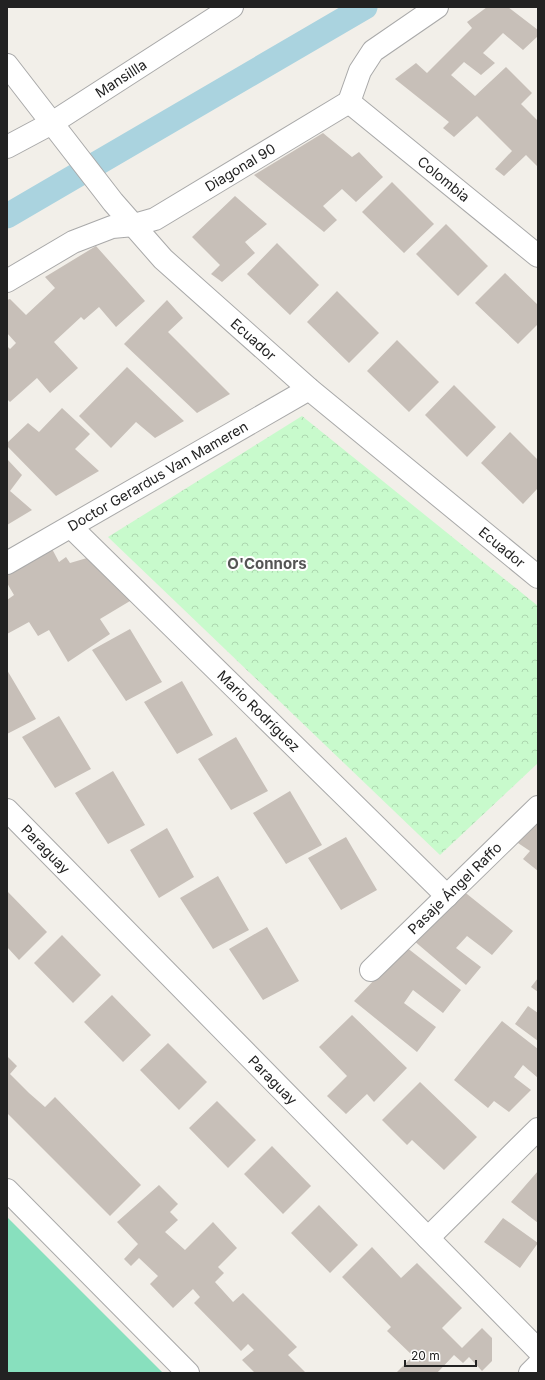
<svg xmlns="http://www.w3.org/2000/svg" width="545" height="1380" viewBox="0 0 545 1380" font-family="Inter,sans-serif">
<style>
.park{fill:url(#park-crowns)}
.pitch{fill:#88e0be}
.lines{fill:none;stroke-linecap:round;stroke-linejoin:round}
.canal{stroke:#aad3df;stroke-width:25}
.building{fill:#c7bfb8}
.minor-casing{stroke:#a9a9a9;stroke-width:24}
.minor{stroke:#fff;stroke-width:22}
.labels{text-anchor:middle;stroke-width:4;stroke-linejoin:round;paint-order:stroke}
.street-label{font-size:14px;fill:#222;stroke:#fff}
.neighbourhood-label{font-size:15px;font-weight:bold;fill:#555;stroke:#fff}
</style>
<defs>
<pattern id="park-crowns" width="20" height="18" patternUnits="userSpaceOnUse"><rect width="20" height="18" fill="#c8facc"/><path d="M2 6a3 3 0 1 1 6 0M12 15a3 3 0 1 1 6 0" fill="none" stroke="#acd6af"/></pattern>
</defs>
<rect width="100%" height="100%" fill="#f2efe9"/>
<!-- park -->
<path class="park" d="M302,416l236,190v157l-98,92 -332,-318z"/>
<!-- pitch -->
<path class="pitch" d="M7,1217l156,156h-156z"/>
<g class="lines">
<!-- canal -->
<path class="canal" d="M7,216l358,-209"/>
</g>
<!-- building -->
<path class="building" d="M487,7h21l30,23v6l-15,14 -20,-17 -20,20 12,10 -14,12 -17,-13 -13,13 24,21 31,-29 26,26 -11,11 17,17v46l-12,-12 -22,21 -9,-7 17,-18 -35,-35 -23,21 -11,-9 6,-6 -54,-43 21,-16 11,10 45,-45 -5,-6z
M323,133l29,24 7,-5 24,25 -27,25 -14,-13 -19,17 14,14 -13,12 -70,-57z
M392,182l42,42 -30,29 -42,-41z
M235,196l32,28 -22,18 10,11 -33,29 -11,-8 9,-9 -28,-28z
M446,224l42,42 -30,30 -42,-42z
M277,243l42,42 -29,30 -43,-41z
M96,246l49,55 -29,26 -17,-20 -15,13 -3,-3 -27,25 24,26 -28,25 -13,-15 -27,24 -3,-3v-53l3,3 6,-6 -9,-10v-33l3,-1 16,16 29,-27 -10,-11z
M505,273l33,32v19l-20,20 -43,-41z
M337,291l42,42 -30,30 -42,-41z
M167,300l16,18 -15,14 62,62 -33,19 -73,-69z
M397,340l42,42 -30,30 -42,-41z
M127,367l57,54 -29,17 -19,-16 -25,26 -32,-32z
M454,385l42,42 -29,30 -42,-42z
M62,408l28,26 -15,15 24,22 -43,25 -49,-50v-3l21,-20 11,9z
M510,432l28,28v28l-15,16 -42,-41z
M7,459l15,16 -12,16 22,19 -25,15z
M51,547l8,15 7,-5 4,6 17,-5 43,43 -30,18 10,15 -42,28 -19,-32 -11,6 -9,-14 -22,12v-34l7,-5 -7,-12v-11z
M130,629l32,53 -36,19 -34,-51z
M7,670l29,49 -29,15z
M182,681l31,54 -36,19 -33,-52z
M59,716l32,53 -36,19 -33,-51z
M236,737l32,54 -37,19 -33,-51z
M113,771l32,54 -37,19 -33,-51z
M290,791l32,54 -36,19 -33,-51z
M538,818v53l-15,-12 7,-8 -15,-10z
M167,828l27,49 -35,21 -29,-48z
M346,837l31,53 -36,20 -33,-52z
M218,876l31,54 -36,19 -33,-51z
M462,890l51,41 -21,24 -25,-19 -11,12 25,19 -15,18 -53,-45z
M8,892l39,40 -28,28 -12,-13v-54z
M267,927l32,54 -36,19 -34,-51z
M62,935l39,40 -28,28 -39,-40z
M406,947l55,43 -18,23 -30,-23 -9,13 32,24 -19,25 -63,-51z
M538,978v14l-7,-5z
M112,995l39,40 -28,27 -39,-40z
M528,1006l10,7v28l-23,-17z
M352,1015l55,53 -33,34 -7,-8 -21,20 -19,-18 20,-20 -28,-29z
M502,1021l36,28v29l-15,-13 -9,12 17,13 -22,22 -15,-11 -6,7 -34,-28z
M168,1043l39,39 -28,28 -39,-40z
M7,1056l10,10 -7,8 19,19 16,14 10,-10 86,88 -31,31 -103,-103z
M420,1082l57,55 -33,33 -32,-30 -5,5 -25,-25z
M217,1101l39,39 -28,28 -39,-40z
M272,1146l39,40 -28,28 -39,-40z
M538,1171v52l-27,-21z
M159,1185l19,19 -8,8 8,8 -13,12 20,18 28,-28 24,26 -19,19 6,6 -9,9 18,20 10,-9 54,54 -9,8 18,18h-51l-13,-13 12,-10 -6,-6 -7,7 -47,-48 6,-6 -7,-8 -20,19 -23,-24 8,-8 -19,-18 -8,8 -7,-7 14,-15 -21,-22z
M319,1205l39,40 -28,28 -39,-40z
M503,1218l35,25 -18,25 -36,-26z
M372,1247l29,31 16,-15 45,45 -20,20 20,20 20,-20 10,10v23l-10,10 -13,-14 -6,6 -9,-8 -17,18h-41l17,-17 -26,-25 4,-4 -49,-50z"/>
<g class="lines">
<!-- minor casing -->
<g class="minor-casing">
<g id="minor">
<path id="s1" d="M7,65l106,137 50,57 146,130 229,188"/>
<path id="s2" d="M349,102l189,154"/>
<path id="s3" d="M7,147l45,-24 180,-116"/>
<path id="s4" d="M7,281l66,-39 39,-15 22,-2 21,-6 194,-117 11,-31 13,-20 64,-44"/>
<path id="s5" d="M71,527l376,369"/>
<path id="s6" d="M7,563l302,-174"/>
<path id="s7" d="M7,810l531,540"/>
<path id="s8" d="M371,970l167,-163"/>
<path d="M7,1190l181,183"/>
<path d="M428,1238l110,-109"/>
<path d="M530,1373l8,-8"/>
</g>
</g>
<!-- minor -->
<use href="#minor" class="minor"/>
</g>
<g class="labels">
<!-- street labels -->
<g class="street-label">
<text dy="5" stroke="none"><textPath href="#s3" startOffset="133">Mansillla</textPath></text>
<text dy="5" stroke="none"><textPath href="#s4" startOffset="262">Diagonal 90</textPath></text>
<text dy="5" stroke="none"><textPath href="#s2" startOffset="122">Colombia</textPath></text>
<text dy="5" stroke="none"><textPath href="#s1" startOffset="370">Ecuador</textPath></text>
<text dy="5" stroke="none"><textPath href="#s6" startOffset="174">Doctor Gerardus Van Mameren</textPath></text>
<text dy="5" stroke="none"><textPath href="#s1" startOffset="694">Ecuador</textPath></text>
<text dy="5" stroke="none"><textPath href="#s5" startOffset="263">Mario Rodríguez</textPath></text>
<text dy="5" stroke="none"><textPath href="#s7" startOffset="55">Paraguay</textPath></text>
<text dy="5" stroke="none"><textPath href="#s8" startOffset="117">Pasaje Ángel Raffo</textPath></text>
<text dy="5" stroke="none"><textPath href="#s7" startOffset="379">Paraguay</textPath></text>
</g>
<!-- neighbourhood labels -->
<g class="neighbourhood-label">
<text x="267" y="569">O'Connors</text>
</g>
</g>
<!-- border -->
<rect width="545" height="1380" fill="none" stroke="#222222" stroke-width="16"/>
<!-- scale -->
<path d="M405 1360v6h71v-6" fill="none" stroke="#222222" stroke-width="2"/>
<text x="411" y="1360" font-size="12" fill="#222222" stroke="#ffffff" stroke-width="3" paint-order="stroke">20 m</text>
</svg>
